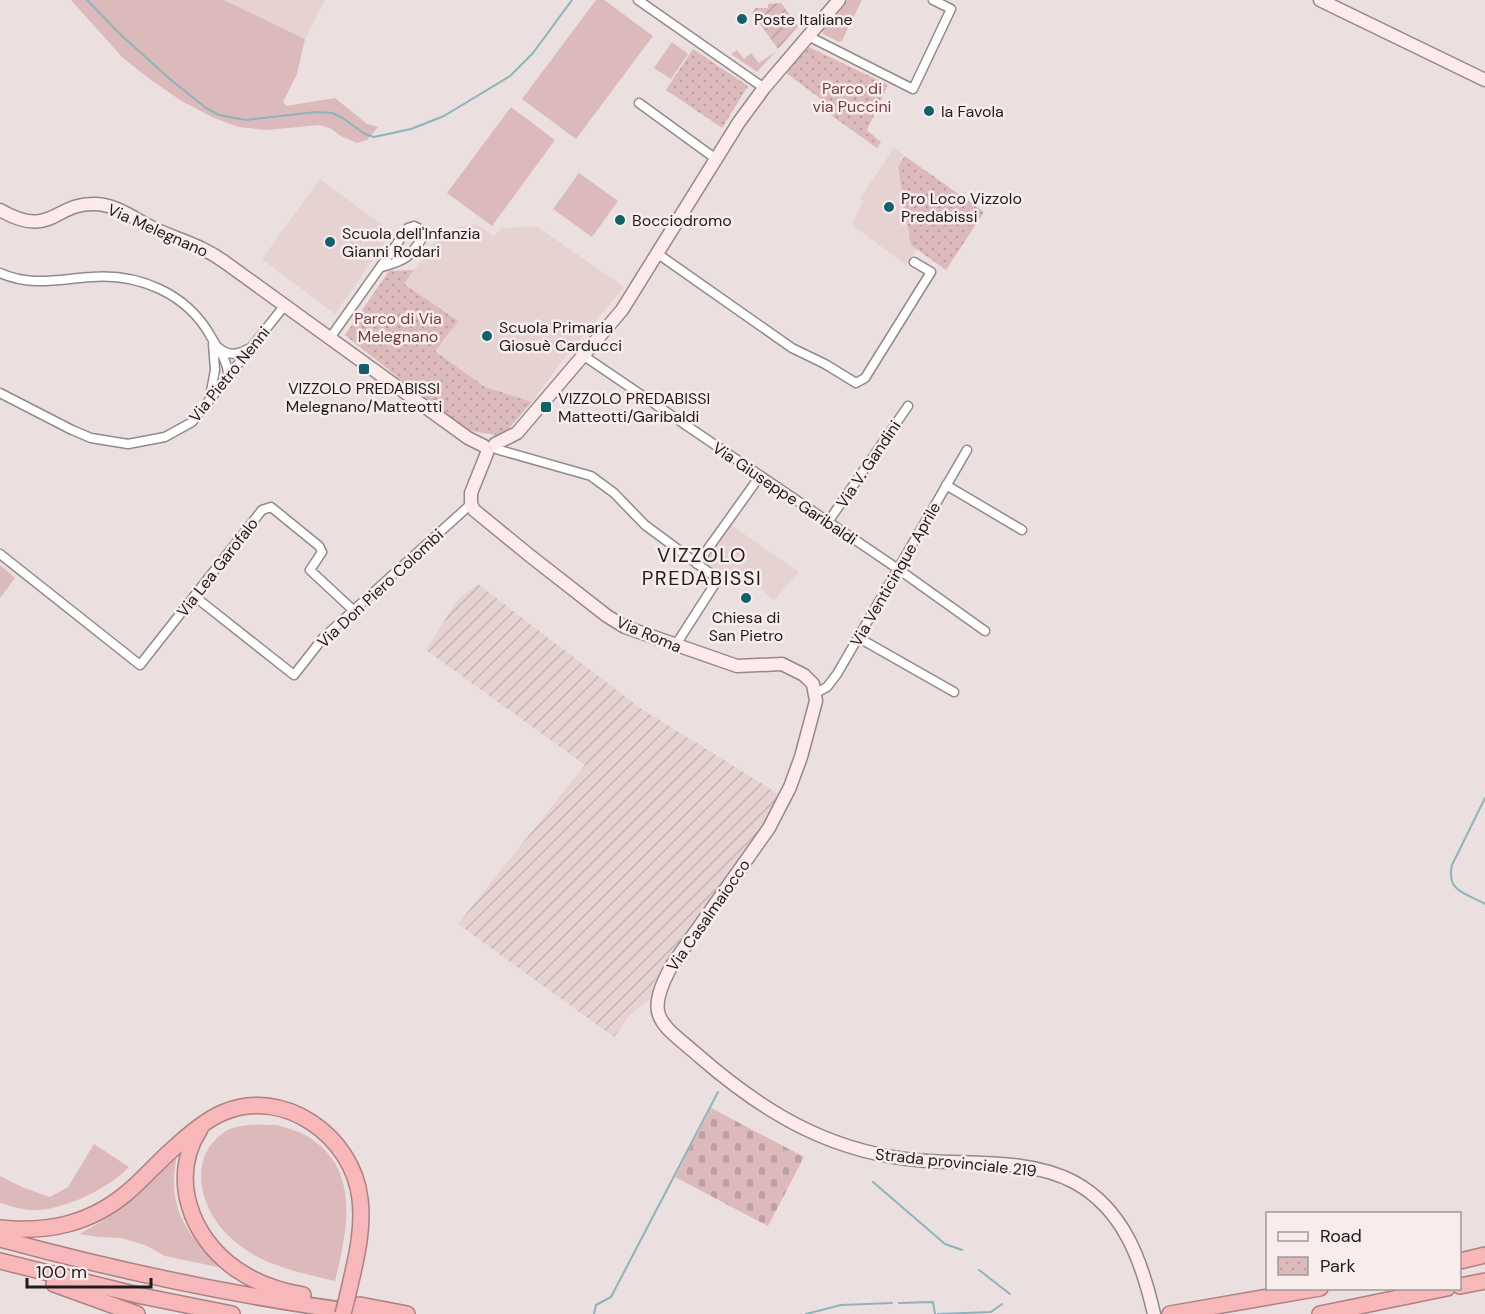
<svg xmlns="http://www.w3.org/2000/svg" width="1485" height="1314" viewBox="0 0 1485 1314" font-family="'DM Sans',sans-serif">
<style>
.built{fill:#e7d2d2}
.industrial{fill:url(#industrial-furrows)}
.grass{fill:#dcbabb}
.cemetery{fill:url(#cemetery-stones)}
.park{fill:url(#park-dots)}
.garden{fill:url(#garden-furrows)}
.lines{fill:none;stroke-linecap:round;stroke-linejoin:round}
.stream{stroke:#8cb4ba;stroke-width:2}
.street-casing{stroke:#948989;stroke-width:11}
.secondary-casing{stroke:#948989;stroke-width:15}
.highway-casing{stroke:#ac8183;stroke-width:18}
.street{stroke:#fff;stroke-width:8}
.secondary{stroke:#fdeaea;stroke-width:12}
.highway{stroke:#f8b8ba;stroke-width:15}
.highway-bridge-casing{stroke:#ac8183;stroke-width:18;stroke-linecap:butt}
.highway-bridge{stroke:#f8b8ba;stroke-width:15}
.poi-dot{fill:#12616a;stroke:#f8ecec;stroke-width:2}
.labels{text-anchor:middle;stroke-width:5;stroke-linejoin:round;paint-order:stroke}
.poi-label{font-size:16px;fill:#201c1c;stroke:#f8ecec;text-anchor:start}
.park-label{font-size:16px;fill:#743f43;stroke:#f8ecec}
.street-label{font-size:16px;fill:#201c1c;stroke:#f8ecec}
.quarter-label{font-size:20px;letter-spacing:1.5px;fill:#201c1c;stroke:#f8ecec}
</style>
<defs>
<pattern id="industrial-furrows" width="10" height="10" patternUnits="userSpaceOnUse" patternTransform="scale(1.5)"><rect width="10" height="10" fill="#e7d2d2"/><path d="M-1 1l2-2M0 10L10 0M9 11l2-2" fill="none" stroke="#c6b4b4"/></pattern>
<pattern id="cemetery-stones" width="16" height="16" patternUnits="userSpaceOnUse" patternTransform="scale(1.5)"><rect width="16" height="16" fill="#dcbabb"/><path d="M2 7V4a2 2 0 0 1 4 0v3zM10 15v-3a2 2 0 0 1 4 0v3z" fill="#bc9fa0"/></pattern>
<pattern id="park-dots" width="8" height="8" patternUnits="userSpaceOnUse" patternTransform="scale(1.5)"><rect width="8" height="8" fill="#dcbabb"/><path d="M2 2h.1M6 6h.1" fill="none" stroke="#bc9fa0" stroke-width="1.8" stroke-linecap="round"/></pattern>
<pattern id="garden-furrows" width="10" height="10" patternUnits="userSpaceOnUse" patternTransform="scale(1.5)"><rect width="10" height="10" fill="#dcbabb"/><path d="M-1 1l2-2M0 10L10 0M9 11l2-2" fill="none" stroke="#bc9fa0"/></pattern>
</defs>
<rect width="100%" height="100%" fill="#ebdfdf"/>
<!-- built -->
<path class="built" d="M224,0h101l-20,39z
M894,148l11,8 -7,11 13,77 6,5 -11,16 -54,-40 11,-24 -3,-3z
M320,179l72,53 -57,82 -73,-55z
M476,224l18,12 8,-8 34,-2 88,61 -62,74 -30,41 -47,-15 -50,-37 -31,-66 39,-54z
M731,525l68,47 -25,28 -21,-17 -5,6 -16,-13 -12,-4 -16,-9z"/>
<!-- industrial -->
<path class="industrial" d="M478,584l162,124 140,87 -17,30 -96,134 -12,22 -6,19 -18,14 -17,23 -156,-113 127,-159 -159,-115 32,-51z"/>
<!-- grass -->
<path class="grass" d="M71,0h153l81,39 -8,35 -14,28 3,4 49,-8 32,26 11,3 -11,13 -10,3 -16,-7 -11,-8 -11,-3 -52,5 -29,-3 -26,-10 -32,-17 -33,-23 -24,-19z
M596,0h8l49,36 -77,103 -54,-40z
M848,0h14l-11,22 -3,-2 -3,6 3,2 -6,13 -3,1 -16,-8 -1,-3z
M672,42l16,12 -17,25 -17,-11z
M737,50l7,9 7,-6 8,10 16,-11 -18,20 -26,-18z
M511,107l44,33 -63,86 -45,-33z
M579,173l39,28 -26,36 -39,-28z
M0,565l15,13 -15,20z
M277,1125c10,3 21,6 30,11 55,33 40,95 28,145 -37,-9 -77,-16 -105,-44 -29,-26 -44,-77 -7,-104 14,-11 37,-8 54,-8z
M94,1144l35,23c-20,21 -63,42 -92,43 -12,1 -26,-4 -37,-7v-27l24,12 26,9 18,-10z
M177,1156c-11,51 9,75 41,111l-53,-11 -20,-11 -24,-7 -23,-1 -19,-3c39,-20 68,-47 98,-78z"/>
<!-- cemetery -->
<path class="cemetery" d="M711,1108l93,49 -36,69 -93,-49z"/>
<!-- park -->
<path class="park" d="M809,47l79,38 -21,45 14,12 -4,6 -56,-40 4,-6 -39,-29z
M693,49l55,37 -26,42 -56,-38z
M905,156l79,56 -38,58 -35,-25 -13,-78z
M414,270l-10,14 54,37 -23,30 50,36 47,15 -30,34 -38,-6 -119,-95 44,-64z"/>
<!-- garden -->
<path class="garden" d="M781,3l17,23 -20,23 -26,-36 4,-5h12v-4z"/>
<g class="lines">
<!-- stream -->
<path class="stream" d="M87,0l34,35 50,45 35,28 13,7 27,5 70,-8 16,1 9,4 24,17 9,3 37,-8 33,-13 66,-40 23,-23 39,-53
M1485,798l-33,67c-6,27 14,28 33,39
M873,1182l72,62 17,6
M979,1270l31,24
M899,1303l34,-1 2,12
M594,1314l2,-9 15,-8 107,-205
M806,1314l35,-9 51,-2
M938,1314l53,-2 11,-8"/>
<!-- street casing -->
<g class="street-casing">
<path id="street" d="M638,0l126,88
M808,36l105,53 38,-80 -18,-9
M639,103l77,56
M658,254l134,94 33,16 31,19 9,-5 66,-106 -17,-10
M0,273c31,14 59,6 91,4 47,-4 95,16 119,58 7,13 19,26 18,42
M330,338l78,-110 6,-2 8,4 1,7c-14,21 -17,23 -41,30
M219,348c9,8 19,7 29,1
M584,356l314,213 87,62
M0,393l72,37 19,8 37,6 37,-7 27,-15 93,-117
M210,397l5,-27 -2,-26
M496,449l95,27 23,17 31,32 73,54 -43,67
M946,485l76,45
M828,522l80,-116
M0,554l140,111 122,-155 9,-3 48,39 3,6 -12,18 43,40
M697,564l63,-88
M194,596l100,79 29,-37 148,-134
M859,638l95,54
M816,693l11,-6 10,-13 130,-224"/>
</g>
<!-- secondary casing -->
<g class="secondary-casing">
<path id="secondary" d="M1320,0l165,80
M0,210c52,30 54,-8 96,-6 22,1 40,16 59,25 26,12 47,16 71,34l242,175 16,8
M495,444l22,-11 105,-123 117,-188 25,-34 75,-88
M487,453l-16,40v11l3,6 55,45 78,61 18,11 112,39 45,-2 22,11 9,9 3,17 -15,56 -11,30 -21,41 -97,137c-29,53 -12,57 28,92 68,59 136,98 227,104 48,3 103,-2 147,21 50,27 68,80 80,132"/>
</g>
<!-- highway casing -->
<g class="highway-casing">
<path id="highway" d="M200,1129c-31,48 -10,108 36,140 20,14 43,22 67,26
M0,1228c48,5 90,-4 128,-36 16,-14 30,-30 46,-44 14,-13 30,-27 48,-35 61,-27 131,23 138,86 4,32 -5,64 -12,95
M0,1239c122,33 245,59 370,75
M0,1261l142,35 90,18
M1460,1261l25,-6
M54,1284l83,30
M1460,1286l25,-5
M360,1305l47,9
M1170,1314l150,-26
M1320,1314l127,-26"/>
</g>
<!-- street -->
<use href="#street" class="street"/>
<!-- secondary -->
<use href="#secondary" class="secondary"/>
<!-- highway -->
<use href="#highway" class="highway"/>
<!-- highway-bridge casing -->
<g class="highway-bridge-casing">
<path id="highway-bridge" d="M343,1314l5,-20"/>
</g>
<!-- highway-bridge -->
<use href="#highway-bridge" class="highway-bridge"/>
</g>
<!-- markers -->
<g class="poi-dot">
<circle cx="742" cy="19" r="6"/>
<circle cx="929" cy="111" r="6"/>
<circle cx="889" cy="207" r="6"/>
<circle cx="620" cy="220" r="6"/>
<circle cx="330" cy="242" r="6"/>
<circle cx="487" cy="336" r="6"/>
<rect x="358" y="363" width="12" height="12" rx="3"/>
<rect x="540" y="401" width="12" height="12" rx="3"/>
<circle cx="746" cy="598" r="6"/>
</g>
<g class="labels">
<!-- poi labels -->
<g class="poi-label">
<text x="754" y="25">Poste Italiane</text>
<text x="941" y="117">la Favola</text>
<text x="901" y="204">Pro Loco Vizzolo<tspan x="901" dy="18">Predabissi</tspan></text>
<text x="632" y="226">Bocciodromo</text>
<text x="342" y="239">Scuola dell'Infanzia<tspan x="342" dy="18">Gianni Rodari</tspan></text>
<text x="499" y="333">Scuola Primaria<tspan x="499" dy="18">Giosuè Carducci</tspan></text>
<text x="364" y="394" text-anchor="middle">VIZZOLO PREDABISSI<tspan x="364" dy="18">Melegnano/Matteotti</tspan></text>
<text x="558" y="404">VIZZOLO PREDABISSI<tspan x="558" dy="18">Matteotti/Garibaldi</tspan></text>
<text x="746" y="623" text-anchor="middle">Chiesa di<tspan x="746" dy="18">San Pietro</tspan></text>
</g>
<!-- park labels -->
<g class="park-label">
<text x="852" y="94">Parco di<tspan x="852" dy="18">via Puccini</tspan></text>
<text x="398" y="324">Parco di Via<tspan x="398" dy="18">Melegnano</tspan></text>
</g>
<!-- street labels -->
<g class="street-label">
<text transform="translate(158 230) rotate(24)" y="6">Via Melegnano</text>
<text transform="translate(229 374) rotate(-51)" y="6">Via Pietro Nenni</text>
<text transform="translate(868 464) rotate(-56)" y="6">Via V. Gandini</text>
<text transform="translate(785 493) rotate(34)" y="6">Via Giuseppe Garibaldi</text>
<text transform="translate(217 567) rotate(-52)" y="6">Via Lea Garofalo</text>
<text transform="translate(895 574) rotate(-60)" y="6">Via Venticinque Aprile</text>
<text transform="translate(380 588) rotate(-43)" y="6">Via Don Piero Colombi</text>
<text transform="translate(649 634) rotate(23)" y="6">Via Roma</text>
<text transform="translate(708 915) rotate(-55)" y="6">Via Casalmaiocco</text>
<text transform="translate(956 1162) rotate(6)" y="6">Strada provinciale 219</text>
</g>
<!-- quarter labels -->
<g class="quarter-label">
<text x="702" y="562">VIZZOLO<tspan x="702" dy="23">PREDABISSI</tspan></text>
</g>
</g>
<!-- legend -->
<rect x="1266" y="1212" width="195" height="78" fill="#f8ecec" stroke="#a29999" stroke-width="1.5"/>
<rect x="1278" y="1232" width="30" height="9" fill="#fdeaea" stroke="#a29999" stroke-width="1.5"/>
<text x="1320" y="1242" font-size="18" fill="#201c1c">Road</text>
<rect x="1278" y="1257" width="30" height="18" fill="url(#park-dots)" stroke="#a29999" stroke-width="1.5"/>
<text x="1320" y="1272" font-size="18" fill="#201c1c">Park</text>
<!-- scale -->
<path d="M27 1278v9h124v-9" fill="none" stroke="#201c1c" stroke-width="3"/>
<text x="36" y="1278" font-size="18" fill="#201c1c" stroke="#f8ecec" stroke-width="4.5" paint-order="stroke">100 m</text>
</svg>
